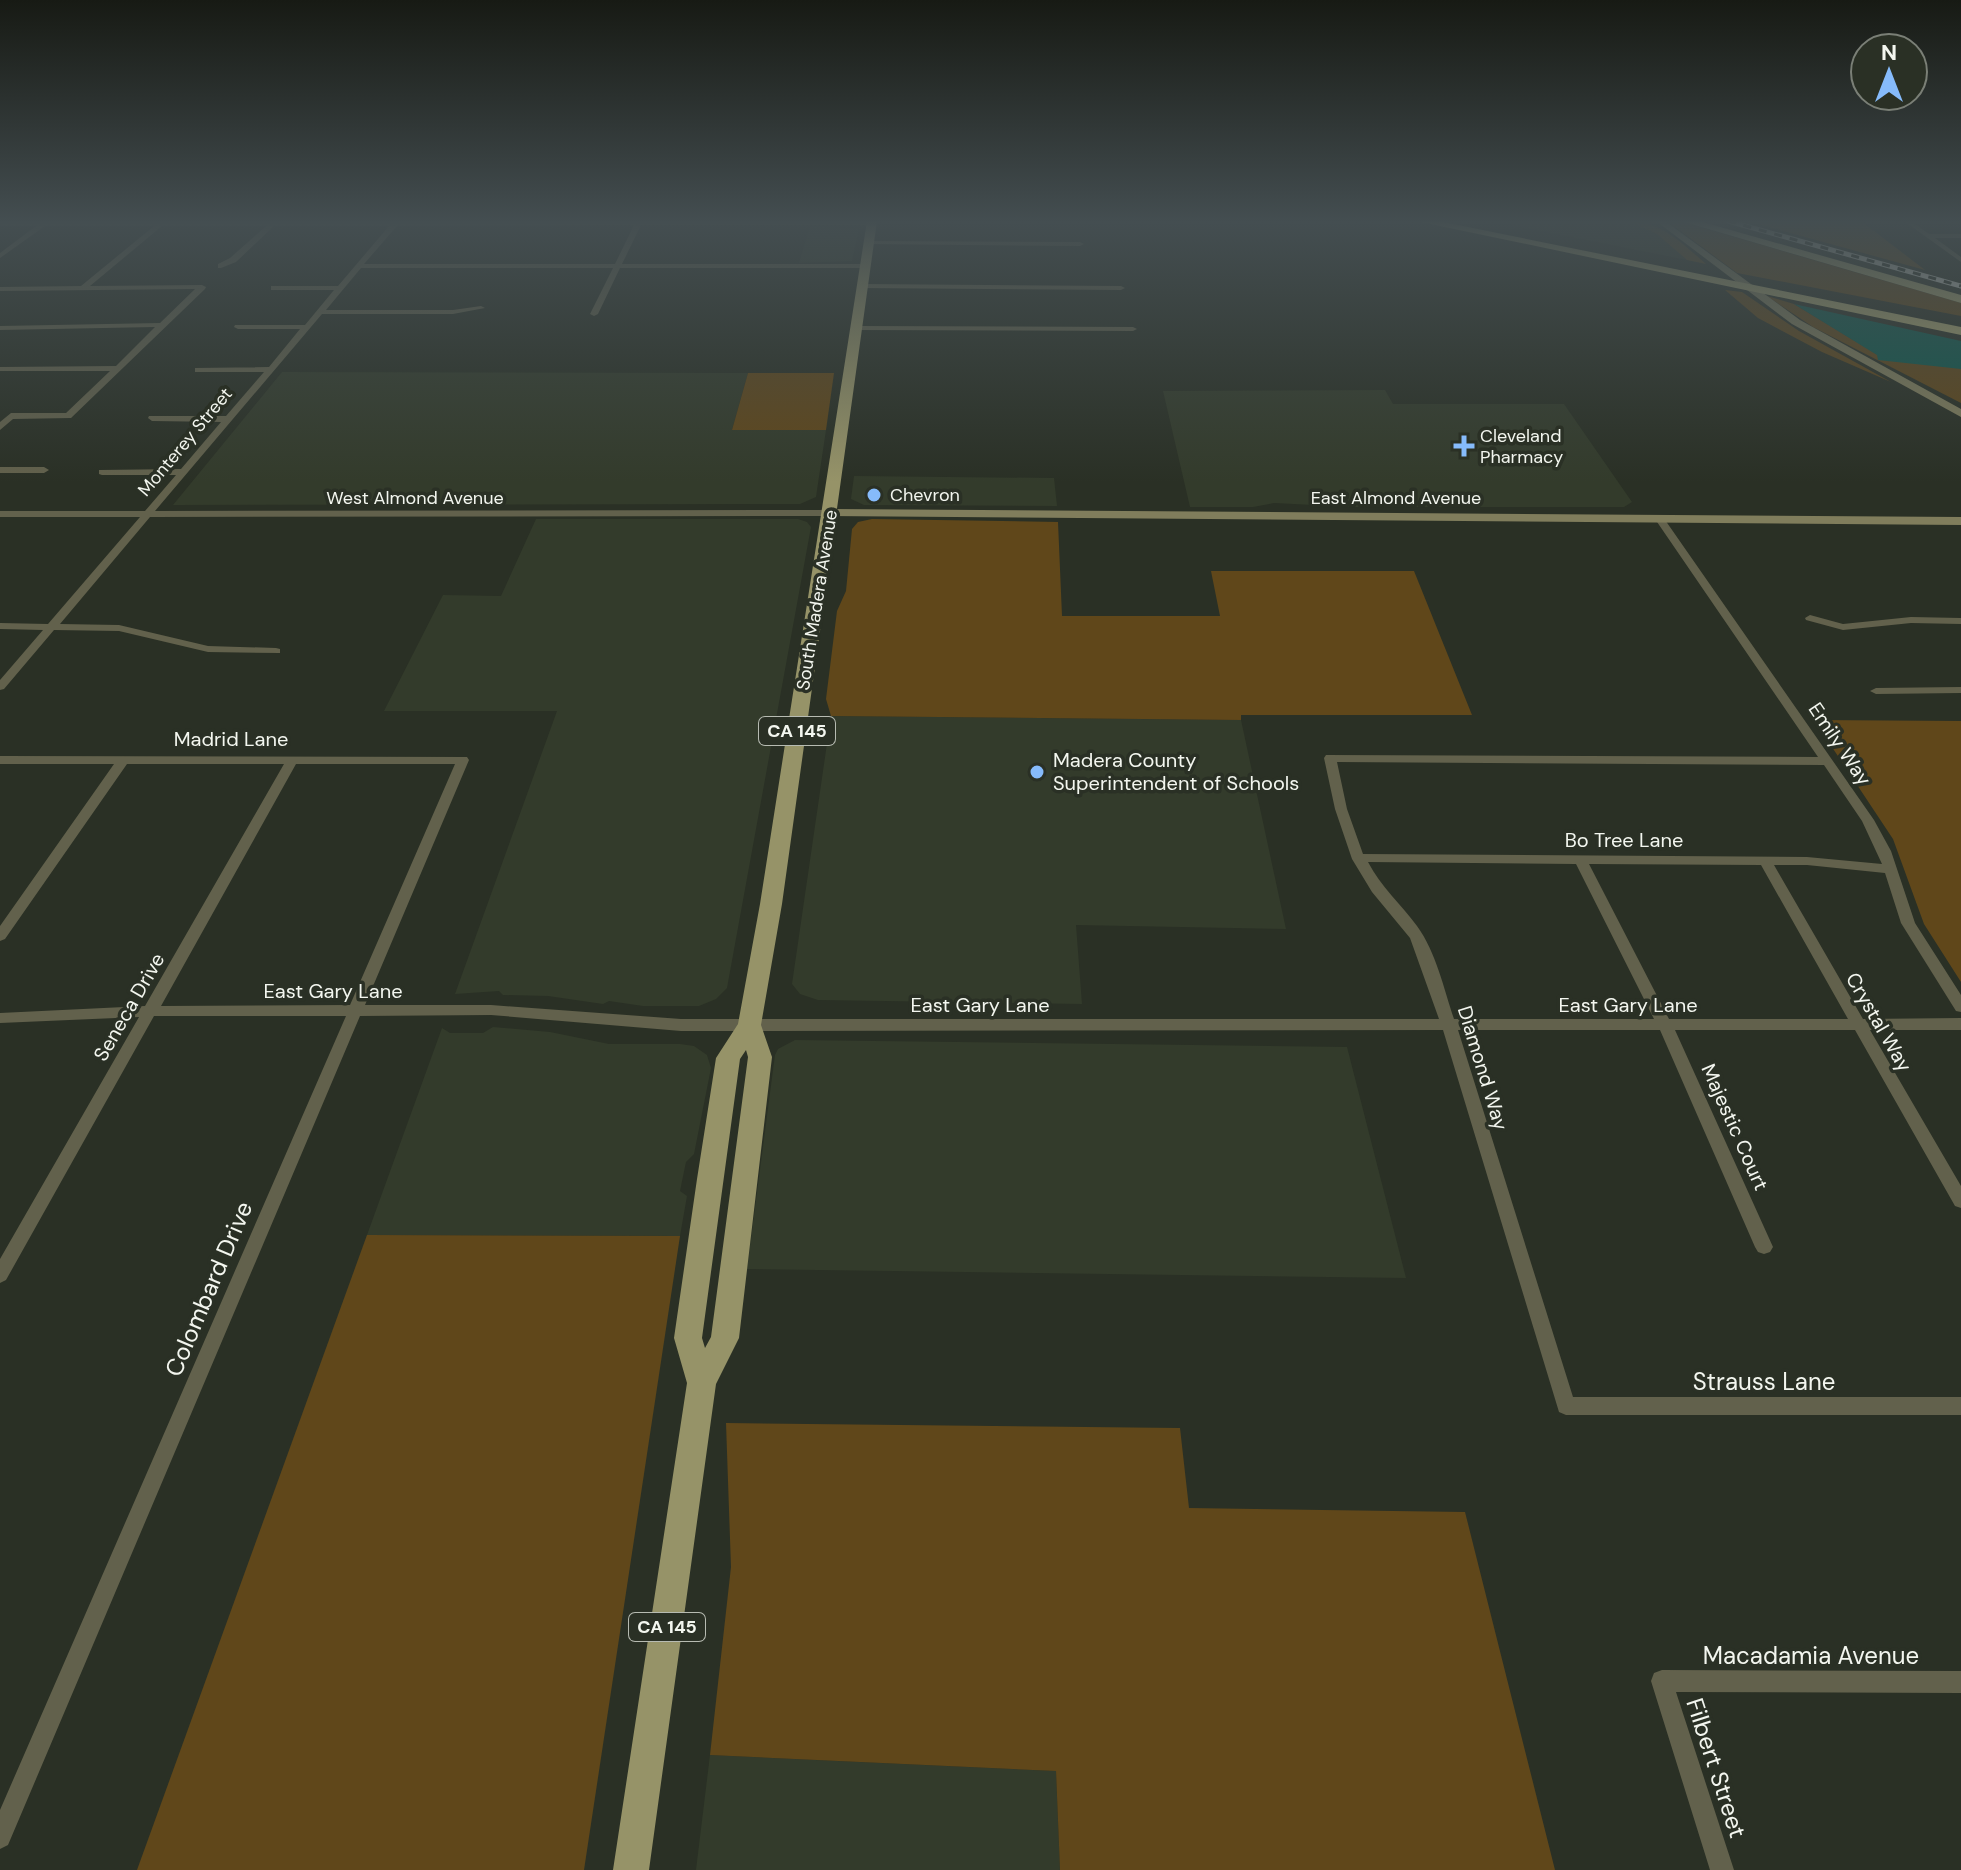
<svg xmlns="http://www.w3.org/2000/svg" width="1961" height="1870" font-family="'DM Sans',sans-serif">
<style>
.built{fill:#333b2b}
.green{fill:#60471a}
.water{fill:#0e594d}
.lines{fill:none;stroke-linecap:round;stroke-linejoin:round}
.minor{fill:#62614c;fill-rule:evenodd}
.secondary{fill:#807d5c;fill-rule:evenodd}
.primary{fill:#969368;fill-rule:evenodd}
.motorway{fill:#aba772;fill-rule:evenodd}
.rail-casing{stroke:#cbcec6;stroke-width:5}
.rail{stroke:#2a3025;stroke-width:3;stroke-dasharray:8;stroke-linecap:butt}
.poi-dot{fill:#86bbfb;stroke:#2a3025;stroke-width:3}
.labels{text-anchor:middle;stroke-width:7;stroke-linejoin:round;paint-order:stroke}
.far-poi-label{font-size:18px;fill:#f3f6ef;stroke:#2a3025;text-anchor:start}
.far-street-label{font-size:18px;fill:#f3f6ef;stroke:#2a3025}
.shield{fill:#2a3025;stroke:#b7bbb2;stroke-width:2}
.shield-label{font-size:18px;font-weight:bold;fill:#f3f6ef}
.street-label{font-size:20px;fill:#f3f6ef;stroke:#2a3025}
.poi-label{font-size:20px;fill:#f3f6ef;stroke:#2a3025;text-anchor:start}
.near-street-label{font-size:24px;fill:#f3f6ef;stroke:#2a3025}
</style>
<rect width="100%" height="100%" fill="#2a3025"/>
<g class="built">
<polygon points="1492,221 1630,221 1659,235 1687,260"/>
<polygon points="810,226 859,229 852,261 799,263"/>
<polygon points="282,372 748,373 732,430 826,430 816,497 800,504 173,505"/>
<polygon points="1385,390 1393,404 1564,404 1632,502 1624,507 1353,507 1274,503 1253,507 1190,507 1163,391"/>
<polygon points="854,476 1054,478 1057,506 864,505 851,499"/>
<polygon points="536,519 798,519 807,522 811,527 727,988 716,999 699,1006 643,1006 609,1001 603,1004 548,996 503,995 499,991 455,994 557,711 384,711 443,595 501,596"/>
<polygon points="831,716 1241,720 1286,929 1076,925 1082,1004 818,1000 800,994 792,984"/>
<polygon points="493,1027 550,1032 609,1044 680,1044 694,1046 707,1055 711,1068 694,1154 686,1162 680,1191 687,1196 680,1236 367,1235 442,1028 450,1033 483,1033"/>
<polygon points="795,1040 1347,1047 1406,1278 747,1269 775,1055 778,1049"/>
<polygon points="710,1755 1056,1771 1060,1870 696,1870"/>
</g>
<g class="green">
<path d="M1629,221C1661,221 1683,244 1706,264L1687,260L1657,234Z"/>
<polygon points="1667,221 1679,221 1961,303 1961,316 1737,273"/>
<polygon points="1747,221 1861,221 1925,270"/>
<polygon points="1725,290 1742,292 1799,331 1891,382 1822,352 1758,318"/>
<polygon points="1767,296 1794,304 1878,355 1961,368 1961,403 1813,327"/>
<polygon points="748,373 834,373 826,430 732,430"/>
<polygon points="872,519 1058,522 1062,616 1220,616 1211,571 1414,571 1472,715 1241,715 1241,720 831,716 826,699 837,611 846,591 852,529 858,522"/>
<polygon points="1814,720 1961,721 1961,982 1924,924 1893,839"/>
<polygon points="367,1235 680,1236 584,1870 137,1870"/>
<polygon points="726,1423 1180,1428 1189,1508 1465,1512 1555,1870 1060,1870 1056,1771 710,1755 731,1567"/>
</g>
<polygon class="water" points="1794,304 1961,341 1961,369 1878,360 1877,355"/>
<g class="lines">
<g class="minor">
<path d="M45,221L873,222L871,225H641L622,264H865L869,266L865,268H620L598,314L594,316L590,314L613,268H361L326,310H453L481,306L485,308L453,314H322L155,511L831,510L836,513L831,516L150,517L60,624L119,625L208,646L276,648L280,649V653L208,652L119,631L54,630L4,689L0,690V680L43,630L0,629V623L48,624L140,517H0V511H145L176,475H102L99,474V470L181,469L221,422L152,421L148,418L149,416H226L264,372H195V368L269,367L300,329H238L234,327L235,325H305L334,290H271V286H338L389,226H274L236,262L221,268H218V264L230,258L266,226H162L90,286L202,285L206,287L205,289L71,418L13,419L0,430V422L11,413H66L110,371H0V367L116,366L155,327L0,330V326L160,323L195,289L0,291V287L81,286L154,226H45L0,258V253L36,226H0V222ZM634,225L615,264H364L397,226Z"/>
<polygon points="1904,221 1911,221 1929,234 1961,234 1961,238 1935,238 1961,257 1961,262"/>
<polygon points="869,241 1080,242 1084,244 1080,246 867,244"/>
<polygon points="862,284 1121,286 1125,288 1121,290 859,288 858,286"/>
<polygon points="856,326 1133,327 1137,329 1133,331 853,330 853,326"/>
<polygon points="0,467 44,467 49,470 44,473 0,473"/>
<path d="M1657,517H1663L1874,820L1891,851L1915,923L1961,995V1012L1956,1011L1901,923L1885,873L1807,865H1774L1863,1019L1961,1018V1030H1870L1961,1186V1208L1955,1206L1855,1030H1675L1773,1247L1770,1252L1764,1254L1758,1252L1755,1247L1660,1030H1458L1573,1397H1961V1415H1566L1559,1412L1443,1030L681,1031L491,1015L360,1016L8,1845L0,1849V1810L346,1016H154L6,1280L0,1283V1259L139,1017L0,1023V1013L145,1006L284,764H127L5,939L0,941V926L114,764H0V756L467,757L469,760L365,1005H491L681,1019H1439L1410,938L1372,892L1352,859L1335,809L1324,758L1326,755L1818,757L1655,519ZM1337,762L1824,765L1862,821L1882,864L1807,857L1363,854L1347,809ZM296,764H455L350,1005L161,1006ZM1368,862L1576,864L1654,1019H1454C1444,989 1436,952 1417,926C1401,904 1381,887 1368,862ZM1589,864L1761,865L1848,1019H1669Z"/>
<polygon points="1810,615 1843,624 1911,617 1961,618 1961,624 1911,623 1843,630 1806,620 1805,618"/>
<polygon points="1961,687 1961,693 1876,694 1870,691 1876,688"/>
<polygon points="1662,1670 1961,1671 1961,1693 1676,1692 1734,1870 1710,1870 1651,1681 1654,1673"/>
</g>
<g class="secondary">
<polygon points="1656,221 1665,221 1800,320 1961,409 1961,417 1792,324"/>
<polygon points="831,509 1961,517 1961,525 827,516 827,510"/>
</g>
<path class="primary" d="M867,221H877L782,904L761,1025L772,1057L739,1338L716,1384L649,1870H613L687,1383L674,1338L697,1179L716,1058L738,1024L760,904ZM746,1050L748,1057L711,1337L705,1348L702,1338L740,1059Z"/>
<g class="motorway">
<polygon points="1416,221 1438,221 1961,327 1961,335"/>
<polygon points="1681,221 1699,221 1961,295 1961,303"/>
</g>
<g class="rail-casing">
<polyline id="rail" points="1728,221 1961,286"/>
</g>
<use href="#rail" class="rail"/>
</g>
<linearGradient id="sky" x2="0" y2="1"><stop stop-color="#171a14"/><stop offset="0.46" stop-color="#444e51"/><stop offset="1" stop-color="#444e51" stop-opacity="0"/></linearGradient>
<rect width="1961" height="482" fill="url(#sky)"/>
<g class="poi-dot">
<path d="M1460 434h8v8h8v8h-8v8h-8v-8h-8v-8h8z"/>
<circle cx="874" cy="495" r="8"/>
<circle cx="1037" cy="772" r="8"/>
</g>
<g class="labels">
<g class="far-poi-label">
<text x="1480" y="442">Cleveland<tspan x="1480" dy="21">Pharmacy</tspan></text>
<text x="890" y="501">Chevron</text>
</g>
<g class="far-street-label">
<text transform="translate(185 442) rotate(-50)" y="6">Monterey Street</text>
<text x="415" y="504">West Almond Avenue</text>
<text x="1396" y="504">East Almond Avenue</text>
<text transform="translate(817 600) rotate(-81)" y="6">South Madera Avenue</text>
</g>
<g class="shield">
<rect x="759" y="717" width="76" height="28" rx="6"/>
<rect x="629" y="1613" width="76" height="28" rx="6"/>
</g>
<g class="shield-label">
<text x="797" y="737">CA 145</text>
<text x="667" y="1633">CA 145</text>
</g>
<g class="street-label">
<text x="231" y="746">Madrid Lane</text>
<text transform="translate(1840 744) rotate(56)" y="7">Emily Way</text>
<text x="1624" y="847">Bo Tree Lane</text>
<text x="333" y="998">East Gary Lane</text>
<text x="980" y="1012">East Gary Lane</text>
<text x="1628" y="1012">East Gary Lane</text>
<text transform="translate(129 1007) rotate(-60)" y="7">Seneca Drive</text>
<text transform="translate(1879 1022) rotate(60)" y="7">Crystal Way</text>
<text transform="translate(1483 1068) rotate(73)" y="7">Diamond Way</text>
<text transform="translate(1735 1127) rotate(66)" y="7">Majestic Court</text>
</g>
<g class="poi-label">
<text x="1053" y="767">Madera County<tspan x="1053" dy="23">Superintendent of Schools</tspan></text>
</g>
<g class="near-street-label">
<text transform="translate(209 1289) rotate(-67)" y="8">Colombard Drive</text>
<text x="1764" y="1390">Strauss Lane</text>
<text x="1811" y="1664">Macadamia Avenue</text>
<text transform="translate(1716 1768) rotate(72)" y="8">Filbert Street</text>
</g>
</g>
<g transform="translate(1889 72)"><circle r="38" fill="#2a3025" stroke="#7a7f76" stroke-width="2"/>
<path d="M0-6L14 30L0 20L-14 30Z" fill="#86bbfb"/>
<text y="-12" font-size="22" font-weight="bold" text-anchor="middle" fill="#f3f6ef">N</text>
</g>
</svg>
